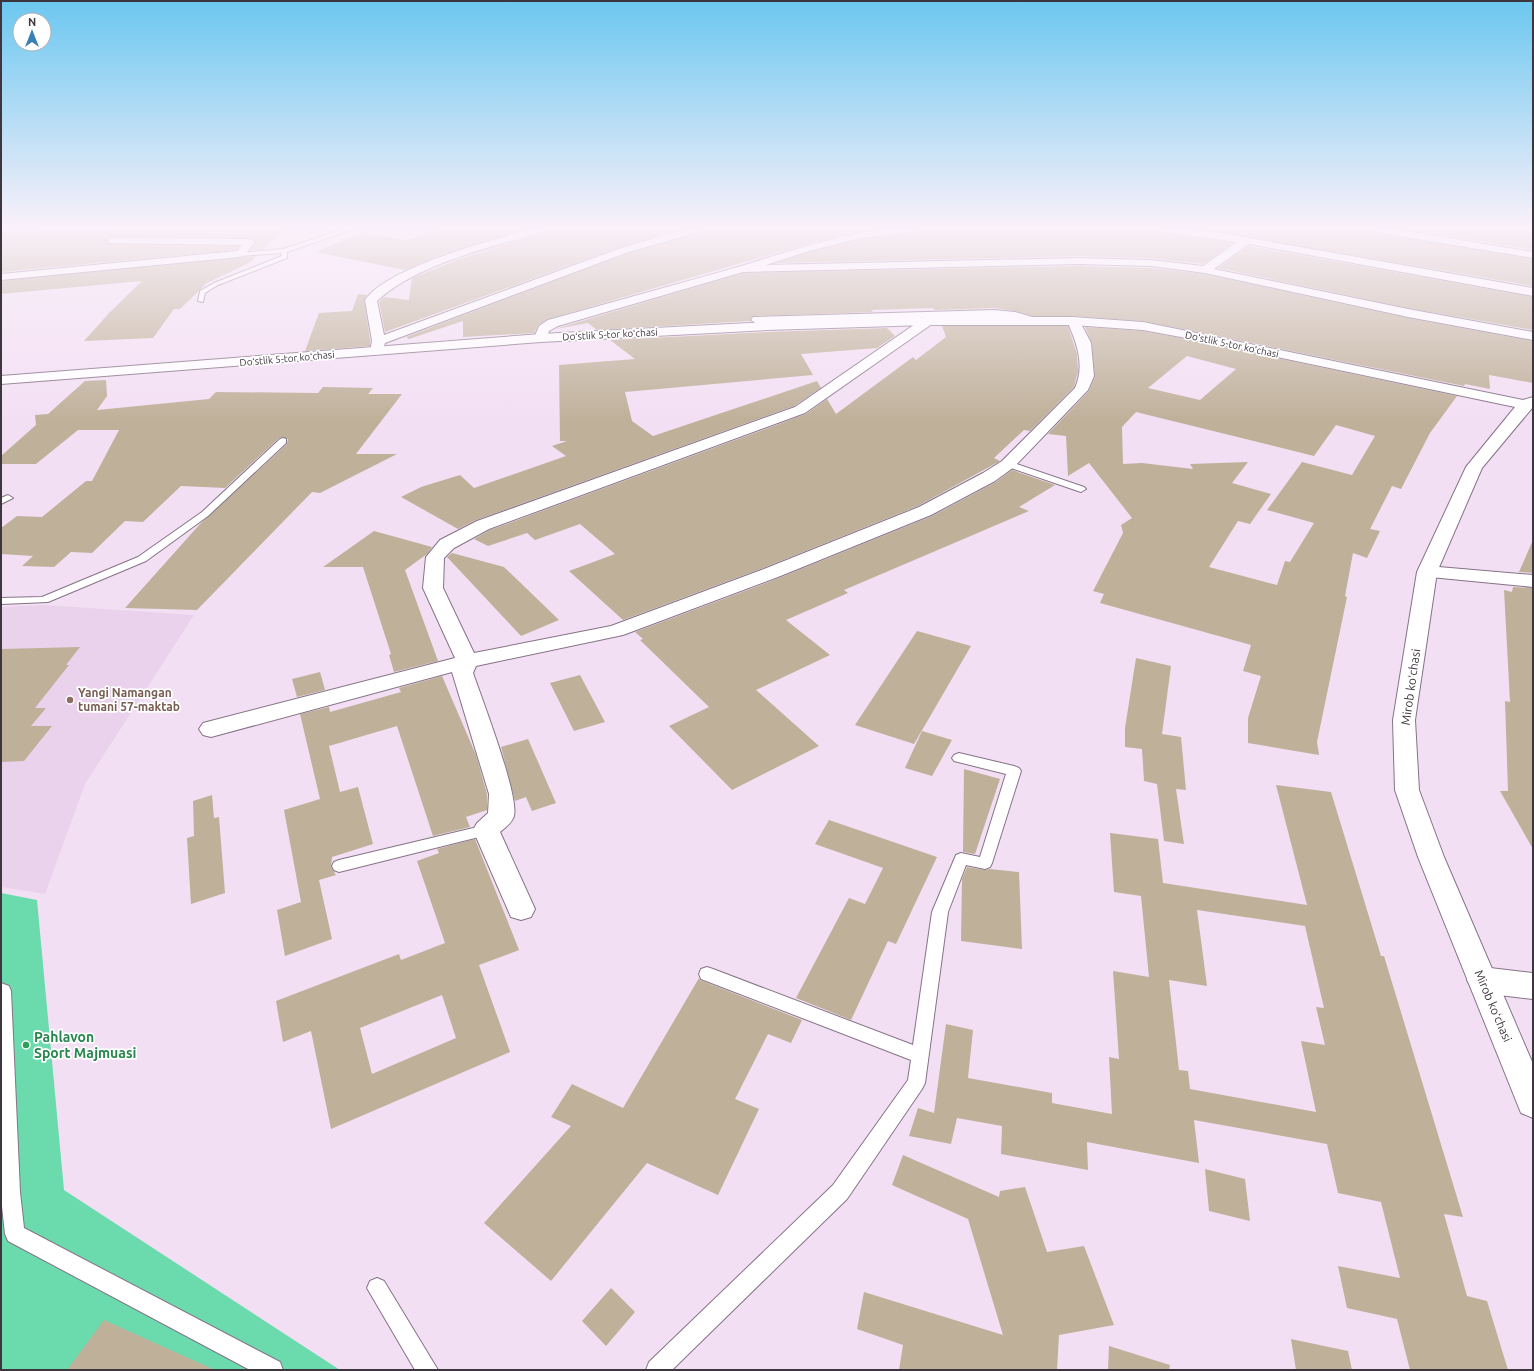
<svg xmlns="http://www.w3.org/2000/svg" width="1534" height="1371" font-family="Ubuntu,sans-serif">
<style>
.built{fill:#ebd2ec}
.green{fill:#6bdbae}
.building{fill:#bfb099;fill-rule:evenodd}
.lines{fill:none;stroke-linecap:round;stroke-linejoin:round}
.lane-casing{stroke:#857386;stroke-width:2}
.street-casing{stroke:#857386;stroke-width:2}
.secondary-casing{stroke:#857386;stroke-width:2}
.lane{fill:#fff;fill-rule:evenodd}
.street{fill:#fff;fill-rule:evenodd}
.secondary{fill:#fff;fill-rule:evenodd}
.education-dot{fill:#8d6e63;stroke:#fff;stroke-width:1.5}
.leisure-dot{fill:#2e9e5b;stroke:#fff;stroke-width:1.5}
.labels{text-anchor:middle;stroke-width:3.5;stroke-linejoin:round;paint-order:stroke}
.far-street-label{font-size:10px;fill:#3e363e;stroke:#fff}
.street-label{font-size:12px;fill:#3e363e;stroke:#fff}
.education-label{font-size:12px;font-weight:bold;fill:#785e54;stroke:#fff;text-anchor:start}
.near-leisure-label{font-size:14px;font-weight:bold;fill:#27864d;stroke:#fff;text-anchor:start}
</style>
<rect width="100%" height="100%" fill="#f3dff4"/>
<polygon class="built" points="45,605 194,615 85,784 45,894 1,887 1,607"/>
<polygon class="green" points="1,893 37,900 64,1190 340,1370 1,1370"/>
<g class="building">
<polygon points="170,229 247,229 245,231 282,231 263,249 250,250 256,242 250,238 113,237 107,240 109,244 239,246 236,250 1,272 1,232 167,231"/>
<polygon points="445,229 524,229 440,255 405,270 316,252 360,233 407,240"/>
<polygon points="546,229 681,229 617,248 385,332 379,302 384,297 409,300 412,278 457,260 544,232"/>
<polygon points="703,229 877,229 811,243 548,319 538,325 534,333 463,337 463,321 409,339 406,337 626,254 701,232"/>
<polygon points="921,229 1155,229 1161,233 1233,243 1203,264 1151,258 1079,256 776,263 809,252 861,239 915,233"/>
<polygon points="1200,229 1369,229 1375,233 1533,259 1533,286"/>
<polygon points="1403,229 1473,229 1490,231 1490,229 1533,229 1533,250"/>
<polygon points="1249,246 1533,297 1533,330 1408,308 1218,268"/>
<polygon points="256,256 251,262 207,283 180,309 174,309 153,338 84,341 111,311 142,281 1,294 1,281"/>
<polygon points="1079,266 1151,268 1205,274 1408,318 1533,341 1533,383 1489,375 1490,389 1465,384 1464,386 1143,321 1073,316 1033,316 1015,311 994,308 935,310 933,308 871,310 873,312 753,316 750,319 750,321 597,330 588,323 555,329 743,273"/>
<polygon points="358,294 367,295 364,300 370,340 370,346 305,351 319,313 352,311"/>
<polygon points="942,326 1068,326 1077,354 1078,371 1074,387 1030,431 1024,430 994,458 1000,461 918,506 763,568 623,620 569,571 615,554 580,524 535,540 527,533 488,546 474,539 490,530 806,414 827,399 836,414 913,357 916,360 946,337"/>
<path d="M1085,327L1143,331L1197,341L1457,396L1430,433L1401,489L1392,486L1370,529L1380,531L1367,558L1353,553L1345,596L1347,597L1317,742L1319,755L1248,743V718L1261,676L1243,671L1251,645L1100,603L1104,594L1093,591L1123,533L1121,525L1132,518L1089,463L1068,476L1066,436L1048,434L1089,391L1095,377L1092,343ZM1187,356L1236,369L1200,400L1148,388ZM1136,412L1314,456L1336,425L1375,436L1352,475L1302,462L1267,510L1314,523L1290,562L1285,561L1277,585L1209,567L1238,521L1250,524L1271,494L1232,483L1248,462L1190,464L1193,469L1142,463L1123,464L1122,427Z"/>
<polygon points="887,328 895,336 877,348 801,354 813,375 625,392 632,421 653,436 817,381 821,388 794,406 476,520 458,529 401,497 421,487 460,475 474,488 566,456 552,446 567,441 560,441 559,365 635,359 610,340 767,332"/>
<polygon points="106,380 107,396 97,410 209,399 216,392 318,393 323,387 373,388 368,394 402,394 356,454 397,454 320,493 312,492 197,610 125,608 200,524 287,444 288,439 283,437 279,438 225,488 181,486 143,522 125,521 92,553 71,552 54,567 22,566 33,556 1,554 1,528 17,516 42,517 86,481 92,481 119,430 78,430 36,464 1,464 1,456 36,425 35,415 48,414 85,381"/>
<polygon points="1012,470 1055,485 1019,507 1029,511 844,590 848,593 786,620 830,655 756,690 819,746 732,790 669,726 709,707 640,640 643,639 635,632 779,578 932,516 996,482"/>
<polygon points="374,531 432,547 427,554 405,570 438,661 394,672 389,655 391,654 363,567 323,567"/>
<polygon points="1533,540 1533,573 1519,572"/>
<polygon points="452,553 504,567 559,620 521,636 447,557"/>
<polygon points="1513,587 1533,588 1533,849 1500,791 1508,791 1505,701 1510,702 1504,590 1512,592"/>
<polygon points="917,631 971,646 914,744 855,725"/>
<polygon points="80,647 66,665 69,665 35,708 46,708 31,726 52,726 24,761 1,762 1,649"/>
<polygon points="1136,658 1171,666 1162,734 1181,737 1186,790 1176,789 1184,844 1164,841 1157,784 1144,781 1142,749 1125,747 1125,728"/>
<polygon points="320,672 325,690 297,697 292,679"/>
<polygon points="580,675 605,722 574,731 550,683"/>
<polygon points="442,676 476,755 487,794 487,810 466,817 470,827 433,836 397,726 329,746 340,792 358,787 373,844 332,857 331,867 336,875 319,880 332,939 285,956 277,910 301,902 284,810 320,799 300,714 329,707 330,712 401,692 399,688"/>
<polygon points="922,731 952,740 932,776 905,768"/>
<polygon points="528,739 556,803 532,811 526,797 515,801 501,747"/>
<polygon points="964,769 1000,779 975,854 963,852"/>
<path d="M1276,785L1331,792L1381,956H1384L1463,1217L1444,1214L1467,1296L1487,1301L1508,1370H1410L1397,1319L1347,1308L1338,1266L1400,1278L1381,1202L1338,1193L1327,1144L1194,1120L1199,1163L1087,1142L1088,1170L1001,1154L1002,1126L957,1118L951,1144L909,1136L918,1108L934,1113L946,1024L973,1030L968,1078L1052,1093V1103L1112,1114L1109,1057L1119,1059L1113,971L1149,977L1141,896L1114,892L1110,833L1158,839L1163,883L1307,905ZM1197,910L1305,926L1324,1008L1316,1007L1325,1045L1301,1041L1316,1112L1190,1089L1188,1071L1179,1070L1169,980L1207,986Z"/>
<polygon points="212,795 214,818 219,817 225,893 191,904 187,838 194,836 193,801"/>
<polygon points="829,820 937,857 896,944 888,941 851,1020 796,998 849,898 865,904 883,868 815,844"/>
<path d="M475,839L519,950L479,965L510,1052L331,1129L311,1031L283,1042L276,1001L399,954L401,960L445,943L417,861L439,853L437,849ZM442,995L456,1038L372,1074L360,1028Z"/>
<polygon points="967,867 985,870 990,869 1019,872 1022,949 961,941 962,879"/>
<polygon points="699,978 700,980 802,1020 791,1043 768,1034 735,1099 759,1109 718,1195 647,1163 551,1281 484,1223 571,1126 551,1117 572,1084 623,1108"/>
<polygon points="903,1155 999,1197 1000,1191 1025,1187 1047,1252 1084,1246 1114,1325 1059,1335 1057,1370 899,1370 903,1345 857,1329 864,1292 1003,1335 968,1219 892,1185"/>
<polygon points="1205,1169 1245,1179 1250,1221 1209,1211"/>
<polygon points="611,1288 635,1312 606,1346 582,1321"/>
<polygon points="104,1320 215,1370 67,1370"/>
<polygon points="1291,1339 1348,1351 1352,1370 1296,1370"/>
<polygon points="1109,1346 1170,1365 1169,1370 1108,1370"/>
</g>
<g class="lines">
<g class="lane-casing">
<g id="lane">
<polygon points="345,229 353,229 287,252 287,258 218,285 205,293 203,302 198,301 200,291 214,283 282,256 281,253 240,256 237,254 238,253 283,249"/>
<polygon points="283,438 286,439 286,443 208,516 146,561 48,602 1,604 1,598 42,597 138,557 202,512 280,439"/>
<polygon points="1008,461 1084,487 1086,489 1081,492 1078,491 1005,466 1004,464"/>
<polygon points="8,495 13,498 1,504 1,498"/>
<polygon points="959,753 1014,766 1019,768 1021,771 992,863 990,867 985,869 966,865 948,912 925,1083 922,1089 847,1199 672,1370 646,1370 649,1362 833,1185 908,1080 911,1060 701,979 699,974 701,969 707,967 713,969 913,1045 932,912 956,855 961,853 980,857 1006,774 954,761 952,758 954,755"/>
<polygon points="486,825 491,826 493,830 491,834 339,872 334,870 332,866 334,862 339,860"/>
<polygon points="1,983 9,986 11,991 20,1192 24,1228 280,1362 283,1370 250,1370 8,1241 5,1234 1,1197"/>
<polygon points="377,1278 384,1281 438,1370 415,1370 367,1288 370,1281"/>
</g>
</g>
<g class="street-casing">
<g id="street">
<path d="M529,229H545L544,231C493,247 416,264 377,301L384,335L618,249L686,229H702L701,231L626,253L385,343L382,354H372L370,351L372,341L365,300C388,267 490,241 529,229Z"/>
<path d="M887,229H920L915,232L861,238L809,251L766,265L1079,258L1151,260L1203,266L1237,242L1161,232L1156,229H1188L1221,233L1533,288V296L1249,244L1214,269L1408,309L1533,332V340L1408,317L1205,273L1151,266L1079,264L743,272L558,326L549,331L546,341H536L534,338L539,326L548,320C612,302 675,285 738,267C787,252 836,235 887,229Z"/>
<polygon points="1370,229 1394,229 1533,252 1533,258 1375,232"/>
<polygon points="113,238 250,239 255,242 244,256 240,257 1,280 1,274 237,251 242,245 109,243 108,241 109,239"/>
<path d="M994,310L1015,312L1036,318L1037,321L1031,325L1014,320L994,318L932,319V324L805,413L489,529L454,548L444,558L443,588L474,653L611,626L764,569L919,507L983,473L1002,461L1075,388C1085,365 1077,343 1067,321L1068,318H1078L1091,343L1094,376L1088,390L1014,467L995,481L931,515L778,577L623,635L476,666L473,673C482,699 519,795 514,816C512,823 505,828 500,832L535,909L531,917L521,920L511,917L473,830L477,823L488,813L489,794L452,672L211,737L203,735L199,729L203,723L455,658L423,588L426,557L440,540L477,521L795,407L921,320L757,324L751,320L753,317Z"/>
<polygon points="1427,566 1533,575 1533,587 1420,576 1417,572 1420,568"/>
<polygon points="1482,967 1533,973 1533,999 1482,993 1472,989 1467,980 1472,971"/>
</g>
</g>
<g class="secondary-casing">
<polygon id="secondary" points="927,317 1073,317 1143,322 1523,400 1533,397 1533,407 1482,468 1437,572 1415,720 1419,790 1444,857 1533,1064 1533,1118 1521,1113 1418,857 1395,790 1393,720 1417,572 1466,467 1515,407 1197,340 1143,330 1073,325 927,325 767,330 541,342 1,384 1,376 541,334 767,322"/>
</g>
<use href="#lane" class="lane"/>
<use href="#street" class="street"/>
<use href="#secondary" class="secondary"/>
</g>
<linearGradient id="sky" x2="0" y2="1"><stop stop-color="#6bc7f0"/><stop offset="0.54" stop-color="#faf1fa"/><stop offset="1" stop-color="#faf1fa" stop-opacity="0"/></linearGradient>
<rect width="1534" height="421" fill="url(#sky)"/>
<circle class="education-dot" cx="70" cy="700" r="4"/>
<circle class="leisure-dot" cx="26" cy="1045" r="4"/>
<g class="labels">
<g class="far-street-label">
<text transform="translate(610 334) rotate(-3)" y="4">Doʻstlik 5-tor koʻchasi</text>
<text transform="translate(1232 344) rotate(12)" y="4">Doʻstlik 5-tor koʻchasi</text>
<text transform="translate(287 358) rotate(-5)" y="4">Doʻstlik 5-tor koʻchasi</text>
</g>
<g class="street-label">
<text transform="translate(1411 687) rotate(-82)" y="4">Mirob koʻchasi</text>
<text transform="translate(1493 1006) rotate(67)" y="4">Mirob koʻchasi</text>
</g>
<g class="education-label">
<text x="78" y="697">Yangi Namangan<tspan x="78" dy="14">tumani 57-maktab</tspan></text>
</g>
<g class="near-leisure-label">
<text x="34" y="1042">Pahlavon<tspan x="34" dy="16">Sport Majmuasi</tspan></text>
</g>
</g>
<rect width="1534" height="1371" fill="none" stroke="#3e363e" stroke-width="4"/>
<g transform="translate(32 32)"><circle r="19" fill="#ffffff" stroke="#b2afb2"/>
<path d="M0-3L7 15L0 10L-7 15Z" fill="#3980b5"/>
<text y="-6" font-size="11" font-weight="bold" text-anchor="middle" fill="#3e363e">N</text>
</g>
</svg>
